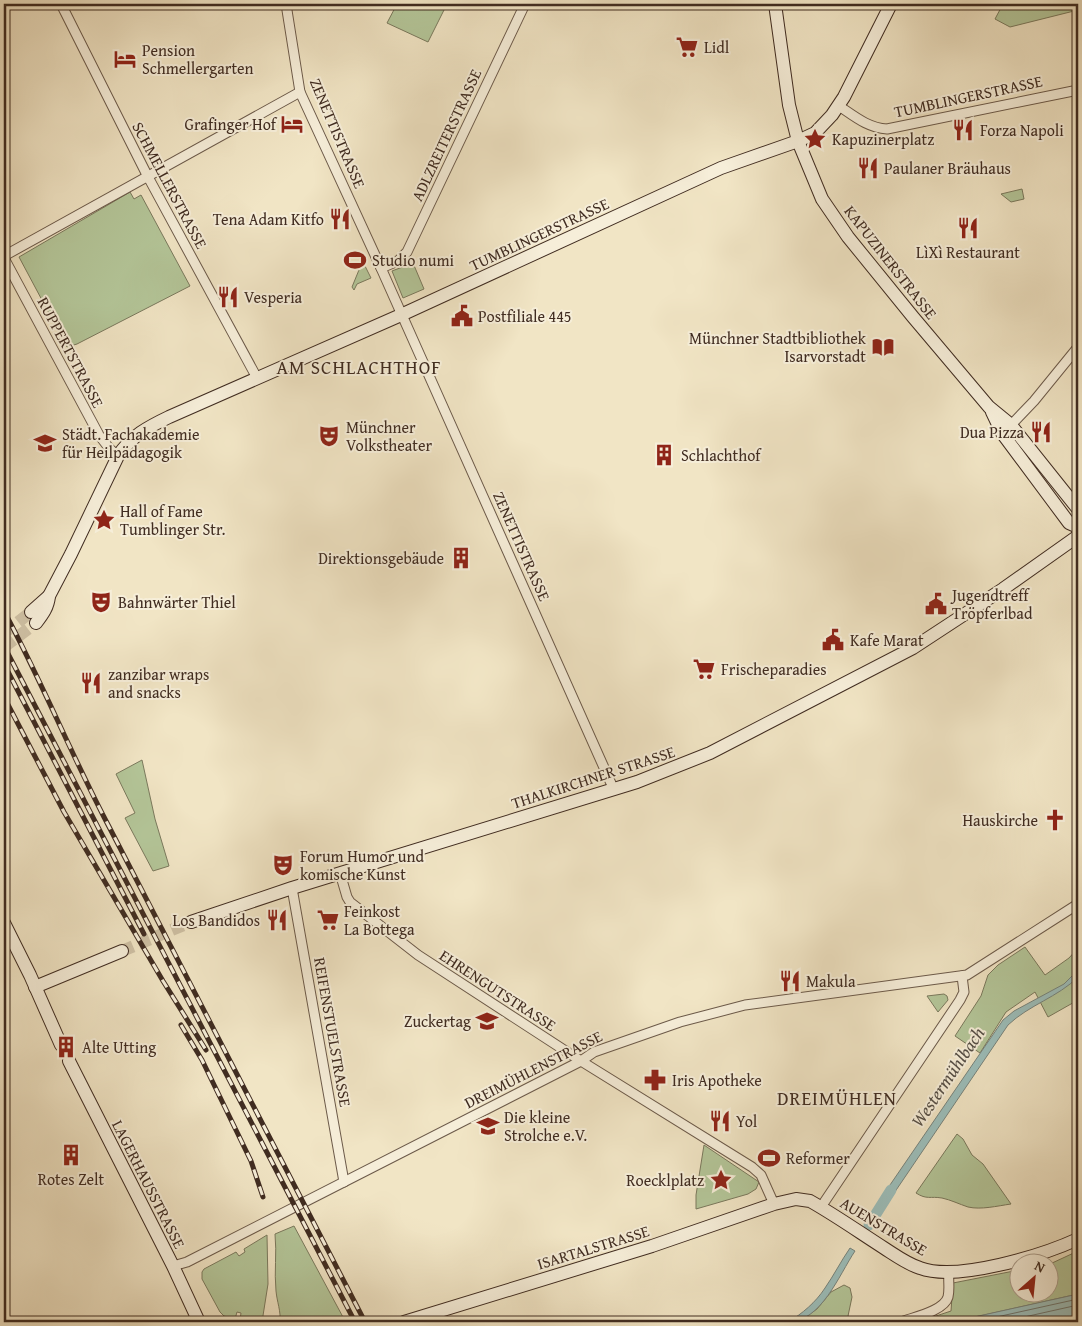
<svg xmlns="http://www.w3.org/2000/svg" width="1082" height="1326" font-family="'Gentium Book Plus',serif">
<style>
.green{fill:#b4c699;stroke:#7a795d}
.water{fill:#9cbeba;stroke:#77847d}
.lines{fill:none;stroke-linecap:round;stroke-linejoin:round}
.shore{stroke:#6e756e;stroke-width:1}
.canal{stroke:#9cbeba;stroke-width:11}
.secondary-tunnel{stroke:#cec0a4;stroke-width:12;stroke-dasharray:12 6;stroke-linecap:butt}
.street-casing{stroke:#6c5a4a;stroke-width:11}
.secondary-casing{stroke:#402c21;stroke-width:14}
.street{stroke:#f6eed9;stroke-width:9}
.secondary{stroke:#f6eed9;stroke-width:12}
.rail-casing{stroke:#402c21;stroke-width:5}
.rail{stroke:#f6eed9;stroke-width:3;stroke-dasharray:9;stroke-linecap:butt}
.labels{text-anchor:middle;stroke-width:4;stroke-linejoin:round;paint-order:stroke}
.poi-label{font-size:16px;fill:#402c21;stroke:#f6eed9;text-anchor:start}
.street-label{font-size:16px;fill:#402c21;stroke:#f6eed9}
.water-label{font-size:18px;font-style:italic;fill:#575047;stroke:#f6eed9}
.quarter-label{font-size:19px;letter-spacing:1px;fill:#402c21;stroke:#f6eed9}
</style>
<rect width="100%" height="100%" fill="#f1e5c5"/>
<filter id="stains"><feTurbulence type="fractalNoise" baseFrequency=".004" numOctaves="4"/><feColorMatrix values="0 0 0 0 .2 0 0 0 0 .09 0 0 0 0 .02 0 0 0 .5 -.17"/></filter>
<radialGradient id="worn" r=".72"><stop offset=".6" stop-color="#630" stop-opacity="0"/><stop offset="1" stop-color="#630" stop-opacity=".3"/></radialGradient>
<g class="green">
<polygon points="397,4 447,4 428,42 387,23"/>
<polygon points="1003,4 1078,4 1078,10 1010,27 995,19"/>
<polygon points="1022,189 1024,199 1011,202 1001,194"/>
<polygon points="130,192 134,199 141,195 190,286 77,344 67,347 19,257"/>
<polygon points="413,263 424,289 403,298 392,271"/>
<polygon points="364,264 371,278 357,284 354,290 352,287 361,265"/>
<polygon points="142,760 155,819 169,866 153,871 125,818 135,813 116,774"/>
<polygon points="1025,947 1045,975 1069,958 1078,948 1078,1000 1048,1017 1035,992 1006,1012 980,1053 955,1036 981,996 988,975 998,965"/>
<polygon points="944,994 947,996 948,1000 938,1012 927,996"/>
<path d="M957,1134L963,1139L972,1155L983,1164L1011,1204C997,1206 981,1210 968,1207C959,1204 951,1200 942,1198C930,1196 927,1200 916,1193Z"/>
<polygon points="704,1145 759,1182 756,1189 748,1194 696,1209 696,1195"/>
<path d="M294,1226L344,1319L331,1322H280C281,1311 277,1302 276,1291C274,1272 277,1253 275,1234Z"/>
<polygon points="267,1235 268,1284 262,1322 249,1322 240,1320 241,1313 237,1312 235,1319 224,1316 220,1312 202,1279 202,1272 204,1269 236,1252 239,1256 245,1252 244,1249"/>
<polygon points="1078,1251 1078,1294 953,1322 918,1322 951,1311 953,1283 1019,1270 1020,1294 1050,1294 1050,1264"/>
<polygon points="844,1285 850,1288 852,1297 848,1316 859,1322 798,1322 817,1309 831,1292"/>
</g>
<g class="water">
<path d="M1078,970V977C1058,997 1029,1005 1008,1025L886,1205L879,1201L1003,1020L1014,1011L1064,984Z"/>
<path d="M850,1248L855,1251C839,1275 821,1322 788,1322C802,1314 816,1302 825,1288C834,1275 841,1261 850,1248Z"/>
<polygon points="1078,1294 1078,1322 953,1322 956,1321"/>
</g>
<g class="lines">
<g class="shore">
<polyline points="974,1322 1078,1299"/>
<polyline points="1002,1322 1078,1305"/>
</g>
<polyline class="canal" points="869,1225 891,1190"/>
<g class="secondary-tunnel">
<polyline points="4,633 31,612"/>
<polyline points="4,647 36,623"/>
<polyline points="122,951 191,922"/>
</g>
<g class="street-casing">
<g id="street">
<polyline points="61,4 147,175 257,378"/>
<polyline points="286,4 300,92 381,268 614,790"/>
<path d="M839,106C854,116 868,128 887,129L1078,90"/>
<polyline points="4,256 300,92"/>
<polyline points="4,258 99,435 109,448 118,456"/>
<polyline points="381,268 398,261 407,252 525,4"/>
<polyline points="1011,425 1034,401 1078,347"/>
<polyline points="340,873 347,897 350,902 418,955 581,1061 752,1167 761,1175 774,1204"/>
<polyline points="292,888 344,1182"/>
<polyline points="821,1207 960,1000 964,992 962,976"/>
<polyline points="173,1266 187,1262 581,1061 594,1052 680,1022 745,1005 967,975 1078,904"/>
<path d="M901,1322C914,1317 944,1311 948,1297C950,1289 948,1281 949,1273"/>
</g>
</g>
<g class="secondary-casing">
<g id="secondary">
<polyline points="775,4 789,105 798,141 822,199 848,237 913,317 989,407 1011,425 1078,509"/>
<polyline points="992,412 1002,433 1069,523 1078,527"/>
<polyline points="31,612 49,596"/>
<path d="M36,623C43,614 48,607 49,596L71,554L118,456C131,436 148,427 169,417L401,315L721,168L798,141L815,133L832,115L844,97L891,4"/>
<polyline points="191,922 292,888 637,782 710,753 913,648 1003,589 1078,536"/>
<polyline points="4,923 30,975 61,1045"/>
<polyline points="35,987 122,951"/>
<polyline points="69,1061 173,1266 199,1322"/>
<path d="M404,1322L652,1246L774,1204L796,1199L810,1201C835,1215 859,1232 884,1248C895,1255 907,1264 920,1268C957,1282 1043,1255 1078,1239"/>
</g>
</g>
<use href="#street" class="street"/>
<use href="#secondary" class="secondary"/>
<g class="rail-casing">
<g id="rail">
<path d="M4,611C40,678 69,749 104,817C191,985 278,1154 365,1322"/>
<polyline points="4,646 355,1322"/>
<polyline points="4,664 144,934"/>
<polyline points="4,697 64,812 163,981 206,1050"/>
<polyline points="181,1025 202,1060 251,1161 263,1197"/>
</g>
</g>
<use href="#rail" class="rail"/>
</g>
<defs>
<g id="supermarket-bare" transform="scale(1.725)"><path d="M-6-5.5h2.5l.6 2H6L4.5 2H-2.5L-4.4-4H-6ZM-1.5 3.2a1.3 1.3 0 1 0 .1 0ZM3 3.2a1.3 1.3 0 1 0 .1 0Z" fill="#8f2418" stroke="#f6eed9" stroke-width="2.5" paint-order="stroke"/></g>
<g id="hotel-bare" transform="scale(1.725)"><path d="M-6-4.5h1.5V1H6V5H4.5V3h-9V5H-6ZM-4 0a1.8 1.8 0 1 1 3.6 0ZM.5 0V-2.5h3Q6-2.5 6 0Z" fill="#8f2418" stroke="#f6eed9" stroke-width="2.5" paint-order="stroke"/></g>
<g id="restaurant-bare" transform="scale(1.725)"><path d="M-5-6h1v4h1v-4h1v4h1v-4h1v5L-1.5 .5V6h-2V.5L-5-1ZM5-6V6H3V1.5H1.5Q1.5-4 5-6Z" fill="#8f2418" stroke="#f6eed9" stroke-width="2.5" paint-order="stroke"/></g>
<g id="sight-bare" transform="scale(1.725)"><path d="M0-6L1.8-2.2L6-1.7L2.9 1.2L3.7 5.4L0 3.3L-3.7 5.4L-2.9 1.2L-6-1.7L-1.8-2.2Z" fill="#8f2418" stroke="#f6eed9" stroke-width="2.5" paint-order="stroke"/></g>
<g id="stadium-bare" transform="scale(1.725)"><path d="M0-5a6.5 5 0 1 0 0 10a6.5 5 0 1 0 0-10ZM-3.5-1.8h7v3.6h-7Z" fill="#8f2418" stroke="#f6eed9" stroke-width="2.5" paint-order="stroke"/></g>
<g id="civic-bare" transform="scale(1.725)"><path d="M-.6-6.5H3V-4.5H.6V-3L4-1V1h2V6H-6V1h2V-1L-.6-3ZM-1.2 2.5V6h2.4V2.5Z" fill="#8f2418" stroke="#f6eed9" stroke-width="2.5" paint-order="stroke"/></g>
<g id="library-bare" transform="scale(1.725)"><path d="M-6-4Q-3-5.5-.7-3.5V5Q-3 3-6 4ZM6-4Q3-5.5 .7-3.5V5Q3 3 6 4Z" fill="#8f2418" stroke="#f6eed9" stroke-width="2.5" paint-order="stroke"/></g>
<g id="theatre-bare" transform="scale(1.725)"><path d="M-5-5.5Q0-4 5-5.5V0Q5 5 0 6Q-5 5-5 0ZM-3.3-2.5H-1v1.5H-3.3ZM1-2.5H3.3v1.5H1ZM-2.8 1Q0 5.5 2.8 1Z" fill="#8f2418" stroke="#f6eed9" stroke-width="2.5" paint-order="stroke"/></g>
<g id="school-bare" transform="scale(1.725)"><path d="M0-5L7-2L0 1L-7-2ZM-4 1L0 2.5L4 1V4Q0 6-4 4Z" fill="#8f2418" stroke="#f6eed9" stroke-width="2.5" paint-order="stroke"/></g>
<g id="building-bare" transform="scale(1.725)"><path d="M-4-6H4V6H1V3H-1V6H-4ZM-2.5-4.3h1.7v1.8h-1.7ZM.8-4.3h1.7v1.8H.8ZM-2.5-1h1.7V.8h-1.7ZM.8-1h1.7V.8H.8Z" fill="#8f2418" stroke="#f6eed9" stroke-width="2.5" paint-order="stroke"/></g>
<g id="church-bare" transform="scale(1.725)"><path d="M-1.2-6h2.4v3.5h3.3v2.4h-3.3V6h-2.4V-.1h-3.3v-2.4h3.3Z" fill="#8f2418" stroke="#f6eed9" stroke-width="2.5" paint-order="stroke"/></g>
<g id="pharmacy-bare" transform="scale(1.725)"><path d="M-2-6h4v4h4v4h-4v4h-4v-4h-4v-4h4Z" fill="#8f2418" stroke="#f6eed9" stroke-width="2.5" paint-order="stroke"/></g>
</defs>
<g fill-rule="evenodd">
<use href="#supermarket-bare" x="687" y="47"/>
<use href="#hotel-bare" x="125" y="59"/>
<use href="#hotel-bare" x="292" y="124"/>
<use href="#restaurant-bare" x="963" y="130"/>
<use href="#sight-bare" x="815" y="139"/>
<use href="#restaurant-bare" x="868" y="168"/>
<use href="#restaurant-bare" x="340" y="219"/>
<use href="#restaurant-bare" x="968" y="228"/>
<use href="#stadium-bare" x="355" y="260"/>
<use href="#restaurant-bare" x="228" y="297"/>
<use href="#civic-bare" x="462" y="316"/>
<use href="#library-bare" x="883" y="347"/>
<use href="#restaurant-bare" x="1041" y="432"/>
<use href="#theatre-bare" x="329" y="436"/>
<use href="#school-bare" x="45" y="443"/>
<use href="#building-bare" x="664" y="455"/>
<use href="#sight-bare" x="104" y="520"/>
<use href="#building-bare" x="461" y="558"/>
<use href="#theatre-bare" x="101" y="602"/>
<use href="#civic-bare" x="936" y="604"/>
<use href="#civic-bare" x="833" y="640"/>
<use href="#supermarket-bare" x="704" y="669"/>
<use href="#restaurant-bare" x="91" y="683"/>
<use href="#church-bare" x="1055" y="820"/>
<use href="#theatre-bare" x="283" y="865"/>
<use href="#restaurant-bare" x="277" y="920"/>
<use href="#supermarket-bare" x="328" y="920"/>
<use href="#restaurant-bare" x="790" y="981"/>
<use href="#school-bare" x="487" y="1021"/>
<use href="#building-bare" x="66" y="1047"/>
<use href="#pharmacy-bare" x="655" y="1080"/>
<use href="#restaurant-bare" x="720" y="1121"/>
<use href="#school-bare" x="488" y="1126"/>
<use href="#building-bare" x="71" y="1155"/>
<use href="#stadium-bare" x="769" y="1158"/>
<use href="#sight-bare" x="721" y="1180"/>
</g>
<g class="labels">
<g class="poi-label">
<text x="704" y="53">Lidl</text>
<text x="142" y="56">Pension<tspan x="142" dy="18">Schmellergarten</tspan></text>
<text x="276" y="130" text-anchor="end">Grafinger Hof</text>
<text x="980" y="136">Forza Napoli</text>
<text x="832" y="145">Kapuzinerplatz</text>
<text x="884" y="174">Paulaner Bräuhaus</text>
<text x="324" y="225" text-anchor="end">Tena Adam Kitfo</text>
<text x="968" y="258" text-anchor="middle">LìXì Restaurant</text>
<text x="372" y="266">Studio numi</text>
<text x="244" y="303">Vesperia</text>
<text x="478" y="322">Postfiliale 445</text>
<text x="866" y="344" text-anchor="end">Münchner Stadtbibliothek<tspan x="866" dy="18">Isarvorstadt</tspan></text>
<text x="346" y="433">Münchner<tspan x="346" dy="18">Volkstheater</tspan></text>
<text x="1024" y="438" text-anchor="end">Dua Pizza</text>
<text x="62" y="440">Städt. Fachakademie<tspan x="62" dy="18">für Heilpädagogik</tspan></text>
<text x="681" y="461">Schlachthof</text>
<text x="120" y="517">Hall of Fame<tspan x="120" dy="18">Tumblinger Str.</tspan></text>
<text x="444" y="564" text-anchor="end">Direktionsgebäude</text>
<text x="952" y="601">Jugendtreff<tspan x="952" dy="18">Tröpferlbad</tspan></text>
<text x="118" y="608">Bahnwärter Thiel</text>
<text x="850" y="646">Kafe Marat</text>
<text x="721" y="675">Frischeparadies</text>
<text x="108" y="680">zanzibar wraps<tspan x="108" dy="18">and snacks</tspan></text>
<text x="1038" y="826" text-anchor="end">Hauskirche</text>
<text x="300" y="862">Forum Humor und<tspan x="300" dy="18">komische Kunst</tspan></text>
<text x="344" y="917">Feinkost<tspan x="344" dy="18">La Bottega</tspan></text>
<text x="260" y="926" text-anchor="end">Los Bandidos</text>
<text x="806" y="987">Makula</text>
<text x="471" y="1027" text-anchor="end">Zuckertag</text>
<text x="82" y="1053">Alte Utting</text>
<text x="672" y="1086">Iris Apotheke</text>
<text x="504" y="1123">Die kleine<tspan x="504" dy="18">Strolche e.V.</tspan></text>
<text x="736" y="1127">Yol</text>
<text x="786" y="1164">Reformer</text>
<text x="71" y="1185" text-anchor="middle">Rotes Zelt</text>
<text x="704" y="1186" text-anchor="end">Roecklplatz</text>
</g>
<g class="street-label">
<text transform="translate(968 96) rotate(-12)" y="6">TUMBLINGERSTRASSE</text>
<text transform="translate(338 133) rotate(67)" y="6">ZENETTISTRASSE</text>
<text transform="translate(446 135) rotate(-65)" y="6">ADLZREITERSTRASSE</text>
<text transform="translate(170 185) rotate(62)" y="6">SCHMELLERSTRASSE</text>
<text transform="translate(539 234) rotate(-25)" y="6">TUMBLINGERSTRASSE</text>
<text transform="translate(891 262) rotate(52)" y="6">KAPUZINERSTRASSE</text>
<text transform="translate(71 352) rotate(62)" y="6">RUPPERTSTRASSE</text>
<text transform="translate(522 546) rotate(66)" y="6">ZENETTISTRASSE</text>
<text transform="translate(593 777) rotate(-18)" y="6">THALKIRCHNER STRASSE</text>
<text transform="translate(498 990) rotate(33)" y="6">EHRENGUTSTRASSE</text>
<text transform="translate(333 1032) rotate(80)" y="6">REIFENSTUELSTRASSE</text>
<text transform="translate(533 1069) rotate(-27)" y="6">DREIMÜHLENSTRASSE</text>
<text transform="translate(149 1184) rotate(63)" y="6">LAGERHAUSSTRASSE</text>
<text transform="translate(884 1226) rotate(31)" y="6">AUENSTRASSE</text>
<text transform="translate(593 1247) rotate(-17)" y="6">ISARTALSTRASSE</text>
</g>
<g class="water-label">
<text transform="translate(948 1077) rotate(-56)" y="6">Westermühlbach</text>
</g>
<g class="quarter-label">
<text x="359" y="374">AM SCHLACHTHOF</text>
<text x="837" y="1105">DREIMÜHLEN</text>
</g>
</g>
<rect width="1082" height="1326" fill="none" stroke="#f1e5c5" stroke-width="20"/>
<rect x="5" y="5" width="1072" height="1316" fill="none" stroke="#402c21" stroke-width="2.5"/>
<rect x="10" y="10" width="1062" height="1306" fill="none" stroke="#402c21"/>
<g transform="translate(1034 1278) rotate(27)"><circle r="24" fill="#f6eed9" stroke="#ada08f"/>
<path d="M0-4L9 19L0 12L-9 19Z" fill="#8f2418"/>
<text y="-8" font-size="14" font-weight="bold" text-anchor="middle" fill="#402c21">N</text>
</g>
<rect width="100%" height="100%" filter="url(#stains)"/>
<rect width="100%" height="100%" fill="url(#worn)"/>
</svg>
